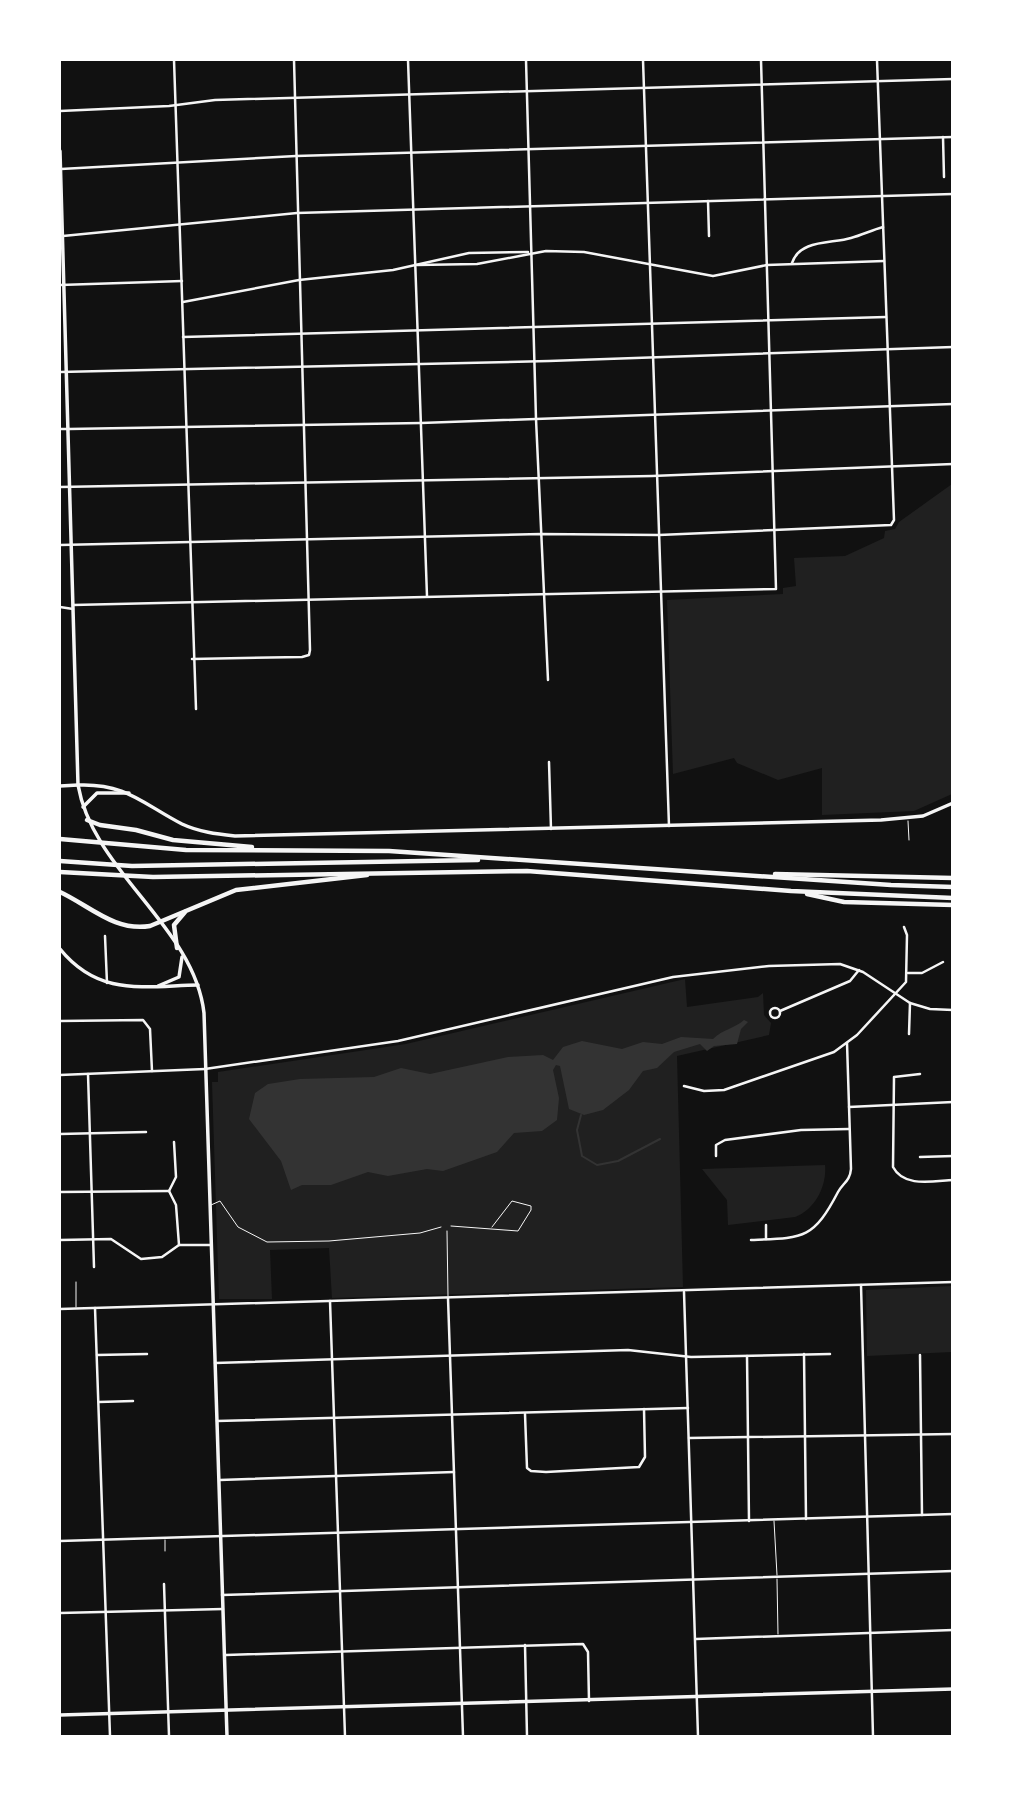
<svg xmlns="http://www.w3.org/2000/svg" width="1012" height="1796" font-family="Georgia,serif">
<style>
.green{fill:#202020}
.water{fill:#333}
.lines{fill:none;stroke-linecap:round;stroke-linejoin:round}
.stream{stroke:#333;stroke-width:2}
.service{stroke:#f5f5f5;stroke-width:1}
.minor{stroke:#f5f5f5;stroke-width:2.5}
.tertiary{stroke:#f5f5f5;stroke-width:2.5}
.secondary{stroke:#f5f5f5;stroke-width:3.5}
.primary{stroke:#f5f5f5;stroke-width:3.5}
.motorway{stroke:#f5f5f5;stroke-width:4.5}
</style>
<rect width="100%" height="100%" fill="#111"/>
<g class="green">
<polygon points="952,484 952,794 914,811 822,815 822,768 778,780 737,763 734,758 673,774 667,600 783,594 783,588 796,586 794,558 845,556 884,538 885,531 895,529 899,522"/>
<polygon points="685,979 687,1007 758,997 763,993 764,1015 771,1023 769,1035 677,1056 683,1287 332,1298 329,1248 270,1250 272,1299 219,1299 212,1082 218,1082 218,1072 406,1044"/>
<path d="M825,1165C827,1185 816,1209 795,1217L728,1225L727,1200L702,1169Z"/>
<polygon points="952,1286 952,1352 867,1356 866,1290"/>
</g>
<path class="water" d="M744,1020L748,1022L741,1029L737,1044L714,1046L707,1051L700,1044L674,1052L657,1068L643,1071L629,1090L603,1110L584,1115L569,1109L560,1066L556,1065L553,1070L559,1098L557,1120L542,1131L514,1133L497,1152L443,1171L427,1169L388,1176L368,1172L331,1185H302L291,1190L281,1161L249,1119L255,1093L268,1084L300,1079L374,1077L401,1068L430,1074L508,1057L543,1055L553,1060L563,1047L582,1041L622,1049L643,1042L662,1044L681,1037L713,1039C723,1029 734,1029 744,1020Z"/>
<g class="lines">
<polyline class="stream" points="581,1115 577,1130 582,1156 597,1165 618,1161 660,1139"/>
<g class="service">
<polyline points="908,821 909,840"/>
<polyline points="211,1205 220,1201 238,1227 267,1242 329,1241 420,1233 441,1227"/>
<polyline points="451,1226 518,1231 531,1210 531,1206 512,1201 492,1227"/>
<polyline points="447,1231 448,1296"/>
<polyline points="76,1282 76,1307"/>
<polyline points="774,1521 777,1575"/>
<polyline points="165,1540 165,1551"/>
<polyline points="777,1579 778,1634"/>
</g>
<g class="minor">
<polyline points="174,60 196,709"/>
<polyline points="408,60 427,596"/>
<polyline points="643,60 669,826"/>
<polyline points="60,111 169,106 215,100 953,79"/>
<polyline points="943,137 944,177"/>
<polyline points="61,169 296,156 953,137"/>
<polyline points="708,201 709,236"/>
<polyline points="63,236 297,213 953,194"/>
<path d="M792,263C800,239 832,244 851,238C862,235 872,230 883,227"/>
<polyline points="417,265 477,264 546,251 584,252 713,276 767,265 884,261"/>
<polyline points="60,285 182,281"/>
<polyline points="183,302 299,280 393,270 469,253 528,252"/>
<polyline points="183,337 886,317"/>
<polyline points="60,372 549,361 953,347"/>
<polyline points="536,419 548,680"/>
<polyline points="60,429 69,429"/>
<polyline points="60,487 652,476 953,464"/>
<polyline points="60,545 541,534 659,535 891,525 894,520 877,60"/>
<polyline points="73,605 776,589 761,60"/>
<polyline points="60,607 73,609"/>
<polyline points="192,659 302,657 309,655 310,650 294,60"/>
<polyline points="549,762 551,829"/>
<polyline points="105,936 107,983"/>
<polyline points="908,973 922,973 943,962"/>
<circle cx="775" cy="1013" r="5"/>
<polyline points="780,1011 850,981 859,970"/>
<polyline points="60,1021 143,1020 150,1029 152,1071"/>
<polyline points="909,1034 910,1003"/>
<polyline points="88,1074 94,1267"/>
<path d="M920,1074L894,1077L893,1167C904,1188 933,1181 953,1180"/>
<polyline points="60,1075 205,1069"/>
<polyline points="684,1086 704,1091 724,1090 834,1052 857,1035 906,982 907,935 904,927"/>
<polyline points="849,1107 953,1102"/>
<polyline points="60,1134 146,1132"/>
<polyline points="716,1156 716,1145 725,1140 801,1130 849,1129"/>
<polyline points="920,1157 953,1156"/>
<polyline points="169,1191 176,1205 179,1245"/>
<polyline points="169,1191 176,1177 174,1142"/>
<polyline points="60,1192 169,1191"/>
<polyline points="766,1225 766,1239"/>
<polyline points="60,1240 111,1239 141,1259 162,1257 179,1245 211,1245"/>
<path d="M751,1240C803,1238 813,1240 838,1192C843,1183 850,1181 851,1169L847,1043"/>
<polyline points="861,1285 873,1736"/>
<polyline points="448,1298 463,1736"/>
<polyline points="330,1301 345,1736"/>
<polyline points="95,1308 110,1736"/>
<polyline points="804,1354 806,1519"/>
<polyline points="97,1355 147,1354"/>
<polyline points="920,1355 922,1515"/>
<polyline points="747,1356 749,1521"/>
<polyline points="215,1363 628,1350 691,1357 830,1354"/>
<polyline points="99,1402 133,1401"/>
<polyline points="525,1414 527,1468 531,1471 546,1472 639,1467 645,1457 644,1409"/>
<polyline points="217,1421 688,1408"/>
<polyline points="689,1438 953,1434"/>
<polyline points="220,1480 454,1472"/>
<polyline points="60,1541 953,1514"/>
<polyline points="164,1584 169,1736"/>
<polyline points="222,1595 953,1571"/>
<polyline points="60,1613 223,1609"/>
<polyline points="696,1639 953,1630"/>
<polyline points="525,1645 527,1736"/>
<polyline points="226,1655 583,1644 588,1652 589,1701"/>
</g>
<g class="tertiary">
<polyline points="526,60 536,419"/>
<polyline points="69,429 421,423 953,404"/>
<polyline points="205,1069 398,1041 673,977 769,966 840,964 863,972 910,1003 930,1009 953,1010"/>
<polyline points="684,1292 698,1736"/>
<polyline points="60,1309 953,1282"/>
</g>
<g class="secondary">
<path d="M78,785C126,783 143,804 182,824C199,832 217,834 235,836L881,820L923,816L953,803"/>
<path d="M60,949C99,997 143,986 198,985"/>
<polyline points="60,1715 953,1689"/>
</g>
<g class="primary">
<path d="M60,151L78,785C93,872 194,926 204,1013L227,1736"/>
<polyline points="60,786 78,785"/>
<polyline points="83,807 97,793 129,793"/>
<polyline points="158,986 179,977 182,957"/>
</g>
<g class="motorway">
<polyline points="87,820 100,825 136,830 173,840 252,847"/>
<polyline points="60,839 186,850 389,851 891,885 953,887"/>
<polyline points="60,861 132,866 478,860"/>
<polyline points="60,872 153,877 527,871 791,891 953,898"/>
<polyline points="775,874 953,878"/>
<path d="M60,892C90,906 115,932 150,926L236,890L367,875"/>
<polyline points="807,894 844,902 953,905"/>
<polyline points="177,948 174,925 185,912"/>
</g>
</g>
<rect width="1012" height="1796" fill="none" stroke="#ffffff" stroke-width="122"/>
</svg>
